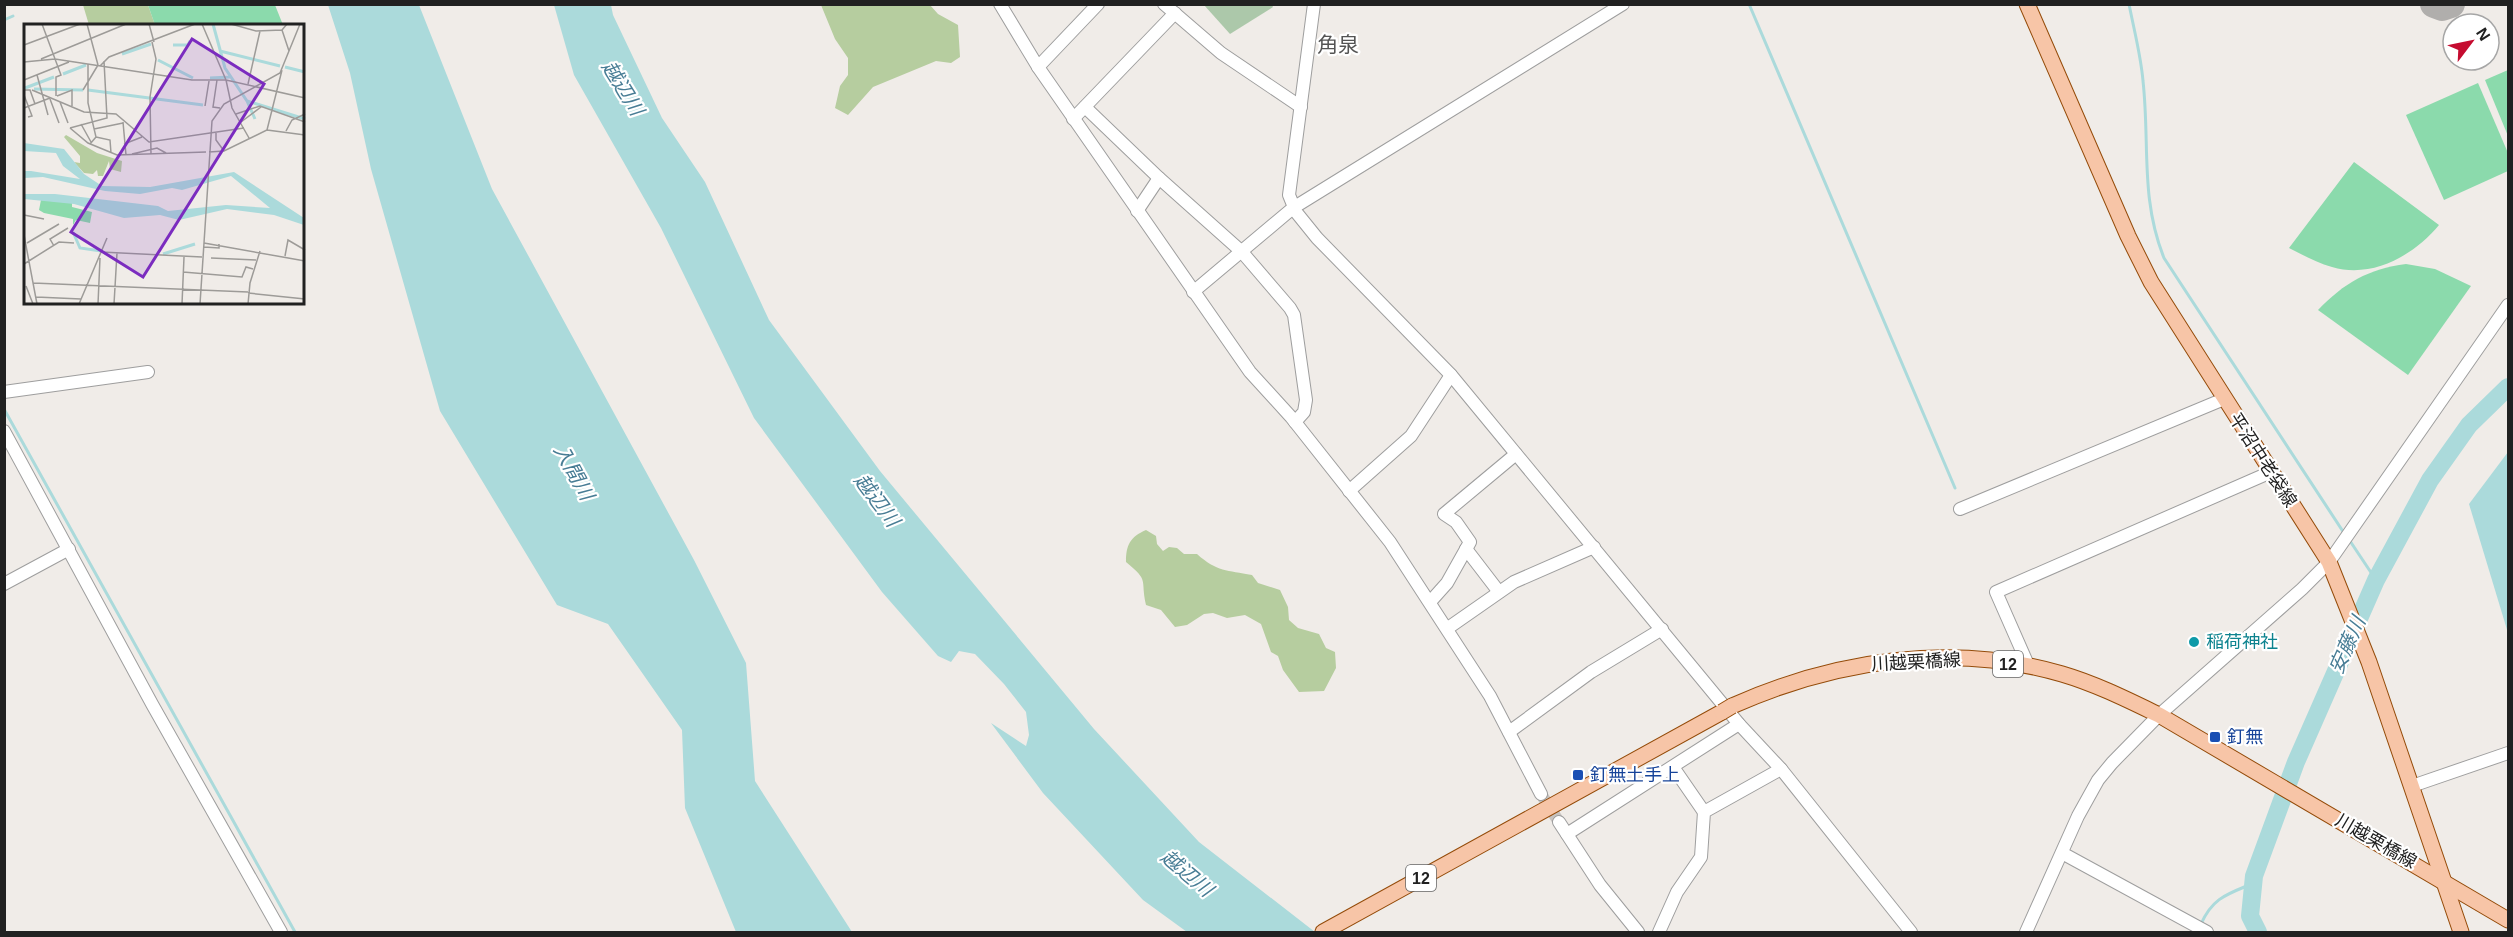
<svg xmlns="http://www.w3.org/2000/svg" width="2513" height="937" font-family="Arial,'Noto Sans JP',sans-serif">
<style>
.forest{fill:#b6cd9f}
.cemetery{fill:#acc8aa}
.pitch{fill:#8bdaac}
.water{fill:#abdadb}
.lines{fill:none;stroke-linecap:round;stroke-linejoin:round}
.stream{stroke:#abdadb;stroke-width:3}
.river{stroke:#abdadb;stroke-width:18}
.taxiway{stroke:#b0aeac;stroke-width:28}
.minor-tunnel{stroke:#c7c3c0;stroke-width:12;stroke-dasharray:12 6;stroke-linecap:butt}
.minor-casing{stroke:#9e9e9e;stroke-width:14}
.major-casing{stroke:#944b09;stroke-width:17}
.minor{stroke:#fff;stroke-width:12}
.major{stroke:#f7c5a7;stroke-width:15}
.major-bridge-casing{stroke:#944b09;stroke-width:17;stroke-linecap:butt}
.major-bridge{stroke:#f7c5a7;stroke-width:15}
.culture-dot{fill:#0f9aa8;stroke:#fff;stroke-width:2}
.transit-dot{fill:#1a4fb4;stroke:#fff;stroke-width:2}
.labels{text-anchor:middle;stroke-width:4.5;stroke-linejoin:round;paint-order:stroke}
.shield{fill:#fff;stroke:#646464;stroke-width:1.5}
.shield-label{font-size:16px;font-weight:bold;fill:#212121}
.street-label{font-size:18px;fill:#212121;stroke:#fff}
.culture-label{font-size:18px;fill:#0d838f;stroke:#fff;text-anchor:start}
.transit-label{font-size:18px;fill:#164399;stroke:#fff;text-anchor:start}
.water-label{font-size:20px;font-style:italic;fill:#487d95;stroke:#fff}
.quarter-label{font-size:21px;fill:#545454;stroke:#fff}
.inset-river{fill:none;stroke:#abdadb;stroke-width:3}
.inset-road{fill:none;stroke:#9d9b98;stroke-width:1.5}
.view{fill:#7b2cbf;fill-opacity:0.15;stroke:#7b2cbf;stroke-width:3}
.inset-edge{fill:none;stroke:#212121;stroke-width:3}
</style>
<rect width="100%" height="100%" fill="#f0ece8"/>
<g class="forest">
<polygon points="83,5 148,5 155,25 89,25"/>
<polygon points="821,5 930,5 938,14 958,25 960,57 951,63 936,61 873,87 848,115 835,108 840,86 848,75 848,58 835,39"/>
<path d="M1146,530L1156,536L1157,544L1163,551L1169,547L1177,548L1184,554H1197C1217,572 1227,570 1252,575L1258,583L1280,590L1288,607L1289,620L1298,628L1319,634L1326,648L1335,652L1336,668L1324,691L1299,692L1283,670L1278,656L1271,652L1261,624L1245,615L1227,618L1213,613L1204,614L1187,625L1175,627L1161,610L1146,605C1140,578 1150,582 1126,562C1126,545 1130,537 1146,530Z"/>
</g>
<polygon class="cemetery" points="1272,5 1273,7 1230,34 1204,5"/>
<g class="pitch">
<polygon points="148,5 275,5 283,25 155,25"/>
<polygon points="2508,70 2508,136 2485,80"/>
<polygon points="2478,83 2508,153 2508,171 2444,200 2406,115"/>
<path d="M2354,162L2439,225C2414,255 2373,279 2332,267C2317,263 2303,255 2289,248Z"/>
<path d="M2406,264L2435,269L2471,286L2408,375L2318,310C2344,283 2368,269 2406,264Z"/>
</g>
<g class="water">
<polygon points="328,5 419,5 492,189 694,560 746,663 755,781 852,932 736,932 685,808 682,730 608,624 557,605 440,411 371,169 350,73"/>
<polygon points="554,5 611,5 613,15 662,118 705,182 769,320 880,471 1094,729 1199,842 1315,932 1187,932 1143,900 1043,793 991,723 1026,746 1029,735 1026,712 1004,684 975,654 959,651 951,662 938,656 882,592 754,418 661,228 574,75"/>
<polygon points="2508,452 2508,633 2469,504"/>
</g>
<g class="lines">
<g class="stream">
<polyline points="1749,4 1955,488"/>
<path d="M2129,4C2134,30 2141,56 2143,81C2150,144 2140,198 2164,258L2344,533"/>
<polyline points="4,20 13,16"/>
<polyline points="4,409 295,932"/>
<polyline points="2350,541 2376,580"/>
<path d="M2201,924C2213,897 2228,894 2254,883"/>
</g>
<polyline class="river" points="2258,932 2250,916 2254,876 2296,762 2376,580 2430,480 2469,425 2508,387"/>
<polyline class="taxiway" points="2434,4 2442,7 2451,4"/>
<polyline class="minor-tunnel" points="1541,794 1559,822"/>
<g class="minor-casing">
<g id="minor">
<polyline points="1000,4 1038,67 1250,372 1291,417 1390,542 1490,696 1541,794"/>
<polyline points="1164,4 1221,53 1301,107"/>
<polyline points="1314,4 1289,195 1296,212 1317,238 1451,375 1739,724 1781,769 1911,932"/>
<polyline points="1038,67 1098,4"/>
<polyline points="1085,107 1159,178 1242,252 1290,308 1294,315 1306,400 1304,412 1295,422"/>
<polyline points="1073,119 1175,13"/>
<polyline points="1137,211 1159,178"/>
<polyline points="1193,292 1293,208 1623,4"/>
<polyline points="4,392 148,372"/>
<polyline points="4,431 152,704 281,932"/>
<polyline points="1349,491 1411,436 1451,375"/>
<polyline points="1960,509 2224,399"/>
<polyline points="1466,549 1499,592"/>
<polyline points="4,584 69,549"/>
<polyline points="1430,602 1447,583 1470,542 1456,522 1444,514 1516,454"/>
<polyline points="1448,628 1514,582 1594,547"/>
<polyline points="2029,667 1996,592 2271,472"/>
<polyline points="1509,732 1591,672 1662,629"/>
<polyline points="1673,767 1704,812"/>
<polyline points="2412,786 2508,753"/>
<polyline points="1559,822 1600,885 1638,932"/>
<polyline points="1567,834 1739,724"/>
<polyline points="2062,853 2207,932"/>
<polyline points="1659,932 1677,892 1701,857 1704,812 1781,769"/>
<polyline points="2026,932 2078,816 2098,780 2112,763 2159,715 2302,589 2329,562 2508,305"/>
</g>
</g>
<g class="major-casing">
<g id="major">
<polyline points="2027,4 2128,236 2151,282 2329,562 2369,662 2461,932"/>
<path d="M1732,706C1835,660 1952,642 2062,674C2096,684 2128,700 2159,715L2508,920"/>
<polyline points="1323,932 1722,712"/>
</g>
</g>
<use href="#minor" class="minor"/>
<use href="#major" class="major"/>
<g class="major-bridge-casing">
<polyline id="major-bridge" points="1722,712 1732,706"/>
</g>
<use href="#major-bridge" class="major-bridge"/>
</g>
<circle class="culture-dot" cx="2194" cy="642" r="6"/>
<g class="transit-dot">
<rect x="2209" y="731" width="12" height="12" rx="3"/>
<rect x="1572" y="769" width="12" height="12" rx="3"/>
</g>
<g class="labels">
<g class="shield">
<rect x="1993" y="651" width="30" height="26" rx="4.5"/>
<rect x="1406" y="865" width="30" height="26" rx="4.5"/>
</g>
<g class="shield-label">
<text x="2008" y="670">12</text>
<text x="1421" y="884">12</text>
</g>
<g class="street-label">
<text transform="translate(2263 460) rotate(57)" y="6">平沼中老袋線</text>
<text transform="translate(1916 662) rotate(-3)" y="6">川越栗橋線</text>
<text transform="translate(2376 841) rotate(30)" y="6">川越栗橋線</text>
</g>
<g class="culture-label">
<text x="2206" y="648">稲荷神社</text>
</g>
<g class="transit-label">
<text x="2227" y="743">釘無</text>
<text x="1590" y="781">釘無土手上</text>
</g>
<g class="water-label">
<text transform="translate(623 88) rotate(58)" y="7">越辺川</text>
<text transform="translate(574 472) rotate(61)" y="7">入間川</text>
<text transform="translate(877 500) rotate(53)" y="7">越辺川</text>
<text transform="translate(2347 645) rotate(-66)" y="7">安藤川</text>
<text transform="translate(1187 873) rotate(40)" y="7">越辺川</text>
</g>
<g class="quarter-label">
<text x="1338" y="52">角泉</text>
</g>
</g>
<g transform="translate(24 24)">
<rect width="280" height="280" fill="#f0ece8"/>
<path d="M42,111L73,129L98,137L97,148L86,145L85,137L79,152H74L73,146L69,150L60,149L50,138L56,139V132L40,113Z" fill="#b6cd9f"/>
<path d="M17,176L48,179V183L68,188L66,199L52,196L49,201V195L20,189L15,186Z" fill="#8bdaac"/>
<path d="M0,119L40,125L60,150L78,162L126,163L210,148L280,194V201L250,191L203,185L155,196L136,191L100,194L50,180L0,175V170H31L134,182L144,187L202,181L246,184L207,152L158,166L148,164L116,170L81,167L19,153L0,154V147H7L56,155L39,142L32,129L0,127Z" fill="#abdadb"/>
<path class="inset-river" d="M189,0L201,44L223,77L281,95M149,21H164L166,17M196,27L256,42M98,30L127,20M134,36L169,54M261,43L281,48M39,50L62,41M186,54L206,53M1,64L30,53M10,65L59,66M64,66L179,81M223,77L231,95M49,208L56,224L77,227M139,230L171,220"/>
<path class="inset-road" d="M18,0L37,51L32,53V72M63,0L74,41M125,0L130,18M178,0L202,56L208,84L225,114M207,0L232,7L258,6L263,0M258,6L265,27M0,21L56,0M17,35L102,0M0,38L31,35L168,56H202L281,74M64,40V79L72,113L66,120M76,42L85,33L171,0M13,51L24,91M0,56L45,38M193,56L189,83L196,84M224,60L236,7M0,66H6L11,80M8,66L60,88L92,90L125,118L220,104M59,66L74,41M0,71L8,92L4,93M33,72L48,66V82M26,75L35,99M36,78L44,99M181,82L185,57M0,84L26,74M212,90L236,82L281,98M99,98L102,131M217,98L237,83M57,100L67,118M46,104L64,119L93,131L182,128M46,104L83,94L80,37M70,105L99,99M243,106L281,111M262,107L268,96L281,90M192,108V116L200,127M72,113L86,116L87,129M100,120L118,113M185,128L200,127L243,106L258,46M108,130L133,124L142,129M127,130L126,73L132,35L128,18M0,191L20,195M0,211L13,280M3,219L35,200M180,219L281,237M30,222L26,215L44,204M180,223L195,224V220M77,228L178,233M261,232L264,216L281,226M187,234L232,236M0,240L35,218L50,219M159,248L218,253L222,243L229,245M9,259L224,268M2,262L9,280M224,269L281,275M12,273L57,275M55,280L83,214M74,280L76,234M90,280L93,229M158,280L160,233M176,280L188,97L200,80L256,49L276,0M224,280L226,259L236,227"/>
<path class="view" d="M168,15L240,60L119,253L47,208Z"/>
<rect width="280" height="280" class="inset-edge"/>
</g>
<rect width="2513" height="937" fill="none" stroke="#212121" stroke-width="12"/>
<g transform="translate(2471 42) rotate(58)"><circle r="28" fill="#ffffff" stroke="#a6a6a6" stroke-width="1.5"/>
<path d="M0-4.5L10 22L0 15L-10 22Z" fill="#c50c30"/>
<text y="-9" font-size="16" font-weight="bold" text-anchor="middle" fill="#212121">N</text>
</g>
</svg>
